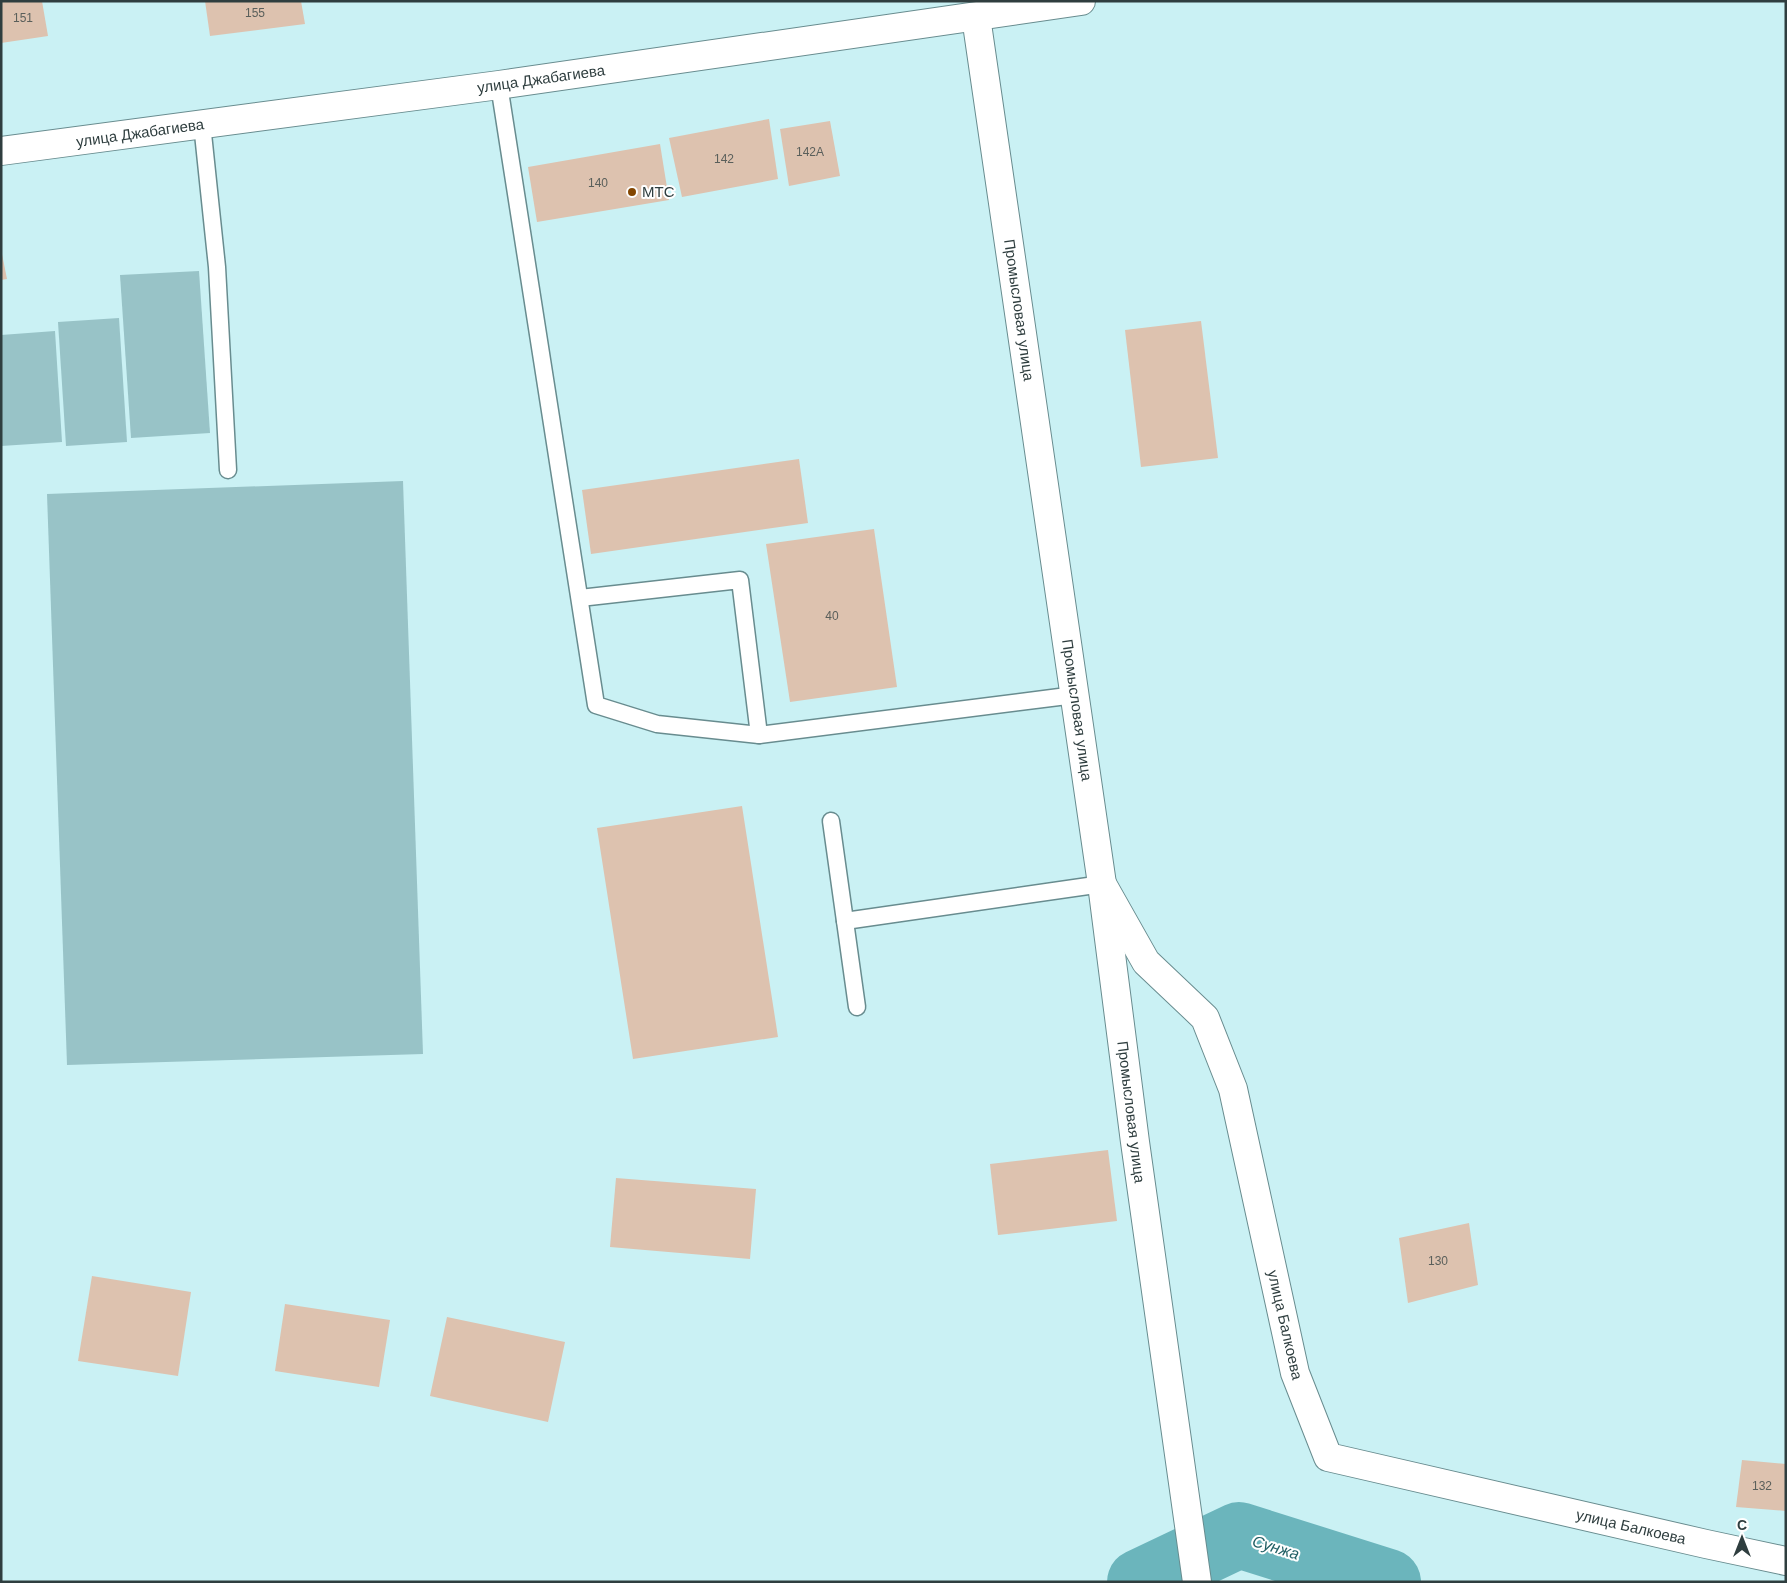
<svg xmlns="http://www.w3.org/2000/svg" width="1787" height="1583" font-family="Helvetica,sans-serif">
<style>
.green{fill:#98c3c7}
.lines{fill:none;stroke-linecap:round;stroke-linejoin:round}
.river{stroke:#6bb5bc;stroke-width:66}
.building{fill:#ddc2af}
.service-casing{stroke:#688c8f;stroke-width:19}
.minor-casing{stroke:#688c8f;stroke-width:30}
.secondary-casing{stroke:#688c8f;stroke-width:30}
.service{stroke:#fff;stroke-width:16}
.minor{stroke:#fff;stroke-width:28}
.secondary{stroke:#fff;stroke-width:28}
.poi-dot{fill:#834601;stroke:#fff;stroke-width:2}
.labels{text-anchor:middle;stroke-width:4;stroke-linejoin:round;paint-order:stroke}
.number-label{font-size:12px;fill:#5a5f5b}
.street-label{font-size:15px;fill:#2f3e3f;stroke:#fff}
.poi-label{font-size:15px;fill:#2f3e3f;stroke:#fff;text-anchor:start}
.water-label{font-size:16px;font-style:italic;fill:#226065;stroke:#fff}
</style>
<rect width="100%" height="100%" fill="#caf1f4"/>
<g class="green">
<polygon points="199,271 210,433 131,438 120,275"/>
<polygon points="119,318 127,442 66,446 58,322"/>
<polygon points="55,331 62,442 1,446 1,335"/>
<polygon points="403,481 423,1054 67,1065 47,494"/>
</g>
<g class="lines">
<polyline class="river" points="1140,1582 1239,1535 1388,1582"/>
</g>
<g class="building">
<polygon points="1,1 42,1 48,36 1,43"/>
<polygon points="205,1 301,1 305,24 210,36"/>
<polygon points="769,119 778,179 682,197 669,138"/>
<polygon points="830,121 840,176 789,186 780,129"/>
<polygon points="660,144 669,200 537,222 528,167"/>
<polygon points="1,249 7,279 1,280"/>
<polygon points="1201,321 1218,458 1141,467 1125,330"/>
<polygon points="799,459 808,523 591,554 582,490"/>
<polygon points="874,529 897,687 790,702 766,544"/>
<polygon points="742,806 778,1037 633,1059 597,828"/>
<polygon points="1108,1150 1117,1221 998,1235 990,1164"/>
<polygon points="616,1178 756,1189 750,1259 610,1247"/>
<polygon points="1469,1223 1478,1285 1408,1303 1399,1238"/>
<polygon points="92,1276 191,1292 178,1376 78,1361"/>
<polygon points="285,1304 390,1320 379,1387 275,1371"/>
<polygon points="447,1317 565,1342 548,1422 430,1396"/>
<polygon points="1742,1460 1786,1464 1786,1511 1736,1507"/>
</g>
<g class="lines">
<g class="service-casing">
<g id="service">
<polyline points="499,85 596,705 657,724 759,735 1075,695"/>
<polyline points="202,124 217,267 228,470"/>
<polyline points="580,598 740,580 759,735"/>
<polyline points="831,821 857,1007"/>
<polyline points="845,921 1102,884"/>
</g>
</g>
<g class="minor-casing">
<polyline id="minor" points="1102,884 1146,962 1205,1018 1233,1089 1295,1373 1328,1457 1706,1544 1786,1561"/>
</g>
<g class="secondary-casing">
<g id="secondary">
<polyline points="976,17 1102,884 1135,1142 1197,1582"/>
<polyline points="1,151 499,85 1081,1"/>
</g>
</g>
<use href="#service" class="service"/>
<use href="#minor" class="minor"/>
<use href="#secondary" class="secondary"/>
</g>
<circle class="poi-dot" cx="632" cy="192" r="5"/>
<g class="labels">
<g class="number-label">
<text x="255" y="17">155</text>
<text x="23" y="22">151</text>
<text x="810" y="156">142А</text>
<text x="724" y="163">142</text>
<text x="598" y="187">140</text>
<text x="832" y="620">40</text>
<text x="1438" y="1265">130</text>
<text x="1762" y="1490">132</text>
</g>
<g class="street-label">
<text transform="translate(541 79) rotate(-8)" y="5">улица Джабагиева</text>
<text transform="translate(140 133) rotate(-8)" y="5">улица Джабагиева</text>
<text transform="translate(1019 310) rotate(82)" y="5">Промысловая улица</text>
<text transform="translate(1077 710) rotate(82)" y="5">Промысловая улица</text>
<text transform="translate(1131 1112) rotate(83)" y="5">Промысловая улица</text>
<text transform="translate(1285 1325) rotate(77)" y="5">улица Балкоева</text>
<text transform="translate(1631 1527) rotate(13)" y="5">улица Балкоева</text>
</g>
<g class="poi-label">
<text x="642" y="197">МТС</text>
</g>
<g class="water-label">
<text transform="translate(1276 1547) rotate(17)" y="6">Сунжа</text>
</g>
</g>
<rect width="1787" height="1583" fill="none" stroke="#2f3e3f" stroke-width="5"/>
<g transform="translate(1742 1538)" stroke="#ffffff" stroke-width="4" paint-order="stroke">
<path d="M0-4L9 19L0 12L-9 19Z" fill="#2f3e3f"/>
<text y="-8" font-size="14" font-weight="bold" text-anchor="middle" fill="#2f3e3f">С</text>
</g>
</svg>
